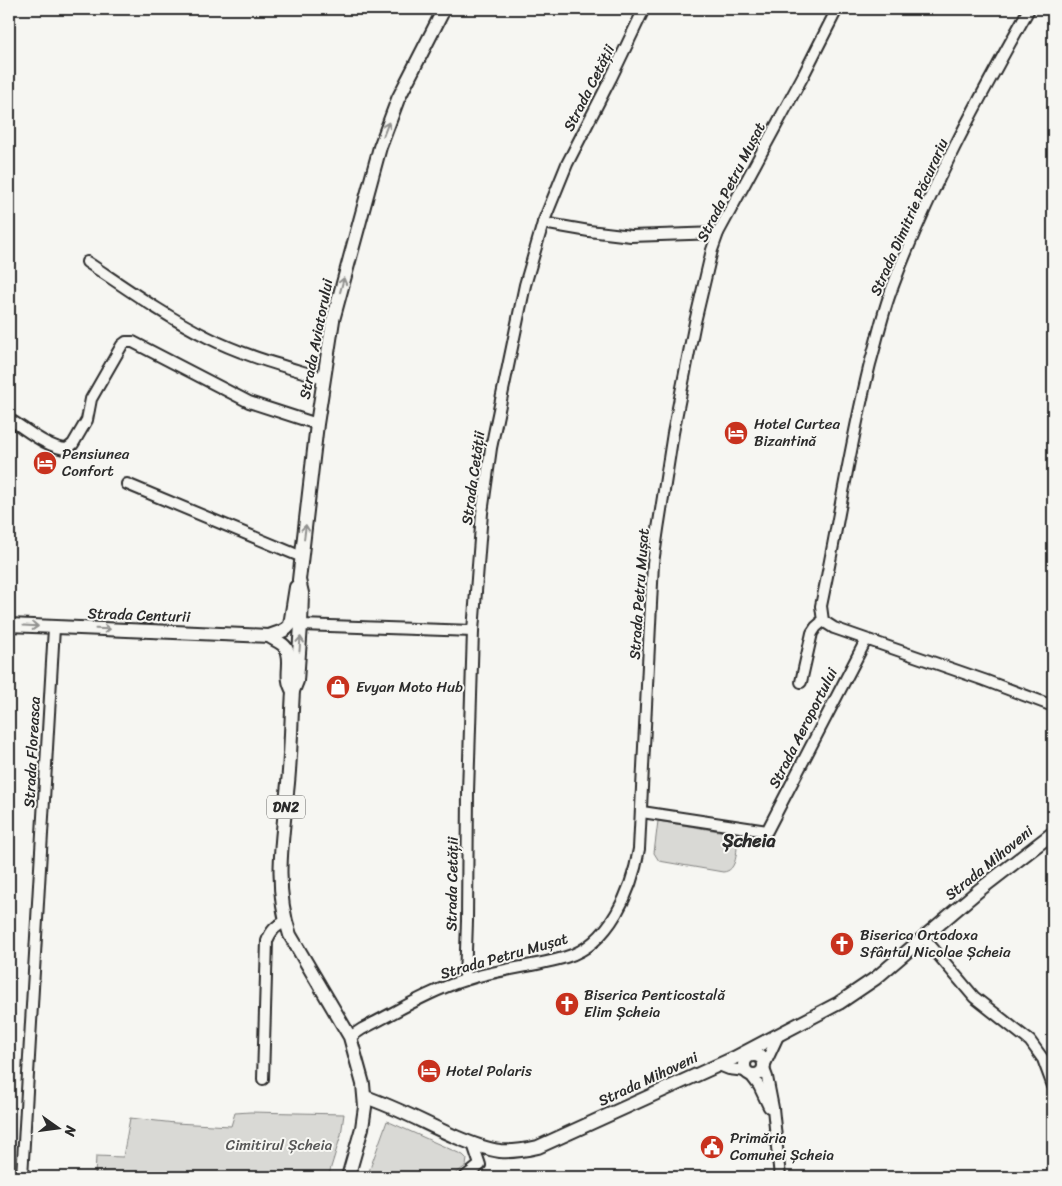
<svg xmlns="http://www.w3.org/2000/svg" width="1062" height="1186" font-family="Sriracha,sans-serif">
<style>
.green{fill:#d9d9d5;stroke:#828280}
.lines{fill:none;stroke-linecap:round;stroke-linejoin:round}
.minor-casing{stroke:#2b2b2b;stroke-width:14}
.major-casing{stroke:#2b2b2b;stroke-width:16}
.minor{stroke:#f6f6f2;stroke-width:10}
.major{stroke:#f6f6f2;stroke-width:12}
.oneway{stroke:#90908e}
.labels{text-anchor:middle;stroke-width:4;stroke-linejoin:round;paint-order:stroke}
.shield{fill:#f6f6f2;stroke:#686867;stroke-width:1}
.shield-label{font-size:14px;font-weight:bold;fill:#2b2b2b}
.street-label{font-size:15px;fill:#2b2b2b;stroke:#f6f6f2}
.poi-label{font-size:15px;fill:#2b2b2b;stroke:#f6f6f2;text-anchor:start}
.park-label{font-size:15px;fill:#565656;stroke:#f6f6f2}
.quarter-label{font-size:18px;font-weight:bold;fill:#2b2b2b;stroke:#f6f6f2}
</style>
<rect width="100%" height="100%" fill="#f6f6f2"/>
<filter id="ink" filterUnits="userSpaceOnUse"><feTurbulence type="fractalNoise" baseFrequency=".02" numOctaves="2"/><feDisplacementMap in="SourceGraphic" scale="10" xChannelSelector="R" yChannelSelector="G"/><feConvolveMatrix kernelMatrix="1 2 1 2 8 2 1 2 1" color-interpolation-filters="sRGB"/></filter>
<g filter="url(#ink)">
<g class="green">
<path d="M658,821L737,834L738,839C736,850 738,871 723,872L659,861L654,853Z"/>
<polygon points="250,1112 344,1114 341,1135 328,1177 95,1177 96,1156 123,1157 130,1118 175,1123 231,1126 235,1113"/>
<polygon points="387,1121 463,1155 467,1159 466,1166 450,1177 367,1177"/>
</g>
<g class="lines">
<g class="minor-casing">
<g id="minor">
<polyline points="543,223 589,231 631,236 718,233"/>
<path d="M87,262C126,288 165,316 207,337C244,356 284,366 323,378"/>
<path d="M9,419C26,429 47,448 67,449L73,444L87,420L91,399L122,345L126,342H133L249,402L317,424"/>
<polyline points="127,484 302,557"/>
<path d="M823,621L821,606C838,525 850,444 870,364C877,340 882,315 891,291C927,193 978,100 1029,9"/>
<polyline points="823,621 834,628 984,680 1053,706"/>
<polyline points="301,625 473,631"/>
<polyline points="801,682 812,633 816,627 823,621"/>
<polyline points="642,812 767,831 866,640"/>
<polyline points="924,938 974,997 1030,1041 1043,1059 1053,1086"/>
<polyline points="465,980 467,921 468,792 473,631 482,513 491,448 525,285 543,223 567,164 611,78 644,9"/>
<path d="M350,1037L362,1029C396,1012 429,991 465,980C498,969 533,967 566,957C610,944 632,890 639,849L653,563L658,529L673,433L695,322L712,250L718,233L803,76L837,9"/>
<polyline points="765,1064 778,1036"/>
<polyline points="719,1065 729,1069 746,1071"/>
<polyline points="764,1069 767,1077 773,1108 780,1177"/>
<polyline points="750,1074 759,1086 769,1107"/>
<path d="M263,1079L267,941C271,931 275,926 285,922"/>
<polyline points="22,1177 54,628"/>
<polyline points="465,1177 480,1165 473,1144"/>
</g>
</g>
<g class="major-casing">
<g id="major">
<path d="M9,625L269,636C277,632 284,633 290,625L296,587"/>
<path d="M269,636C274,640 282,642 286,648C294,661 283,676 293,691"/>
<circle cx="754" cy="1065" r="10"/>
<path d="M365,1097C396,1107 426,1124 456,1137C470,1143 485,1149 500,1151C513,1152 525,1150 538,1147L734,1058L839,1003L876,978L978,891L1053,833"/>
<path d="M348,1177L362,1128L365,1107L363,1084L350,1037L290,935C273,886 283,834 288,783C291,753 291,722 293,691L297,681L301,625L302,593L299,580L317,424L333,320L380,147L398,99L444,9"/>
</g>
</g>
<use href="#minor" class="minor"/>
<use href="#major" class="major"/>
</g>
<defs><path id="oneway-shaft" d="M-6 0H5M1.5-3L5.5 0L1.5 3" fill="none" stroke-width="1.6" stroke-linecap="round" stroke-linejoin="round" transform="scale(1.25)"/></defs>
<g class="oneway">
<use href="#oneway-shaft" transform="translate(386 129) rotate(-69)"/>
<use href="#oneway-shaft" transform="translate(342 285) rotate(-75)"/>
<use href="#oneway-shaft" transform="translate(305 532) rotate(-83)"/>
<use href="#oneway-shaft" transform="translate(31 626) rotate(3)"/>
<use href="#oneway-shaft" transform="translate(103 629) rotate(2)"/>
<use href="#oneway-shaft" transform="translate(300 644) rotate(-86)"/>
</g>
</g>
<defs>
<g id="hotel-disc" transform="scale(1.25)"><circle r="9.5" fill="#c8321e" stroke="#f6f6f2"/><path d="M-6-4.5h1.5V1H6V5H4.5V3h-9V5H-6ZM-4 0a1.8 1.8 0 1 1 3.6 0ZM.5 0V-2.5h3Q6-2.5 6 0Z" fill="#fff"/></g>
<g id="shop-disc" transform="scale(1.25)"><circle r="9.5" fill="#c8321e" stroke="#f6f6f2"/><path d="M-5-2.5h2.3a2.7 3.5 0 0 1 5.4 0H5L5.5 6h-11ZM-1.5-2.5h3a1.5 2.3 0 0 0-3 0Z" fill="#fff"/></g>
<g id="church-disc" transform="scale(1.25)"><circle r="9.5" fill="#c8321e" stroke="#f6f6f2"/><path d="M-1.2-6h2.4v3.5h3.3v2.4h-3.3V6h-2.4V-.1h-3.3v-2.4h3.3Z" fill="#fff"/></g>
<g id="civic-disc" transform="scale(1.25)"><circle r="9.5" fill="#c8321e" stroke="#f6f6f2"/><path d="M-.6-6.5H3V-4.5H.6V-3L4-1V1h2V6H-6V1h2V-1L-.6-3ZM-1.2 2.5V6h2.4V2.5Z" fill="#fff"/></g>
</defs>
<g fill-rule="evenodd">
<use href="#hotel-disc" x="736" y="433"/>
<use href="#hotel-disc" x="45" y="463"/>
<use href="#shop-disc" x="338" y="687"/>
<use href="#church-disc" x="842" y="944"/>
<use href="#church-disc" x="567" y="1004"/>
<use href="#hotel-disc" x="429" y="1071"/>
<use href="#civic-disc" x="712" y="1147"/>
</g>
<g class="labels">
<rect class="shield" x="267" y="795.5" width="38" height="23" rx="4"/>
<g class="shield-label">
<text x="286" y="812">DN2</text>
</g>
<g class="street-label">
<text transform="translate(589 88) rotate(-63)" y="5">Strada Cetății</text>
<text transform="translate(731 182) rotate(-63)" y="5">Strada Petru Mușat</text>
<text transform="translate(909 217) rotate(-66)" y="5">Strada Dimitrie Păcurariu</text>
<text transform="translate(316 339) rotate(-79)" y="5">Strada Aviatorului</text>
<text transform="translate(473 478) rotate(-82)" y="5">Strada Cetății</text>
<text transform="translate(639 594) rotate(-86)" y="5">Strada Petru Mușat</text>
<text transform="translate(139 615) rotate(2)" y="5">Strada Centurii</text>
<text transform="translate(803 728) rotate(-63)" y="5">Strada Aeroportului</text>
<text transform="translate(32 752) rotate(-87)" y="5">Strada Floreasca</text>
<text transform="translate(989 863) rotate(-39)" y="5">Strada Mihoveni</text>
<text transform="translate(452 884) rotate(-89)" y="5">Strada Cetății</text>
<text transform="translate(504 956) rotate(-16)" y="5">Strada Petru Mușat</text>
<text transform="translate(648 1079) rotate(-25)" y="5">Strada Mihoveni</text>
</g>
<g class="poi-label">
<text x="754" y="429">Hotel Curtea<tspan x="754" dy="17">Bizantină</tspan></text>
<text x="62" y="459">Pensiunea<tspan x="62" dy="17">Confort</tspan></text>
<text x="356" y="692">Evyan Moto Hub</text>
<text x="860" y="940">Biserica Ortodoxa<tspan x="860" dy="17">Sfântul Nicolae Șcheia</tspan></text>
<text x="584" y="1000">Biserica Penticostală<tspan x="584" dy="17">Elim Șcheia</tspan></text>
<text x="446" y="1076">Hotel Polaris</text>
<text x="730" y="1143">Primăria<tspan x="730" dy="17">Comunei Șcheia</tspan></text>
</g>
<g class="park-label">
<text x="279" y="1150">Cimitirul Șcheia</text>
</g>
<g class="quarter-label">
<text x="749" y="847">Șcheia</text>
</g>
</g>
<rect width="1062" height="1186" fill="none" stroke="#f6f6f2" stroke-width="30"/>
<rect x="15" y="15" width="1032" height="1156" fill="none" stroke="#2b2b2b" stroke-width="2" filter="url(#ink)"/>
<g transform="translate(58 1128) rotate(104)" stroke="#f6f6f2" stroke-width="4" paint-order="stroke">
<path d="M0-4L9 19L0 12L-9 19Z" fill="#2b2b2b"/>
<text y="-8" font-size="14" font-weight="bold" text-anchor="middle" fill="#2b2b2b">N</text>
</g>
</svg>
